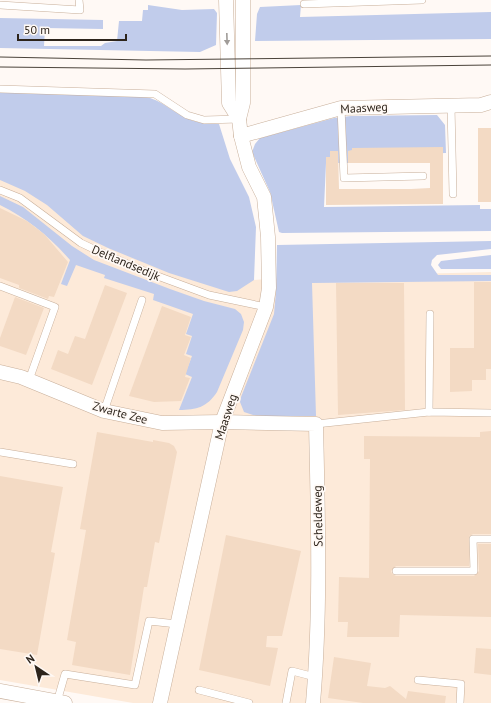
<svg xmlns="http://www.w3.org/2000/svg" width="491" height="703" font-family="'PT Sans',sans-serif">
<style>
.built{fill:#fdead9}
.green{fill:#c1cceb}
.building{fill:#f3dac4}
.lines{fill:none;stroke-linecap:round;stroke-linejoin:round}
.lane-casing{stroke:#c8af9a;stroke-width:8}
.street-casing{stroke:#c8af9a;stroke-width:15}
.lane{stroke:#fff;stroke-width:7}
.street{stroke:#fff;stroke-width:14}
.tram{stroke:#4b433a;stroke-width:1}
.oneway{fill:#a09c98}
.labels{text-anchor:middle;stroke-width:3.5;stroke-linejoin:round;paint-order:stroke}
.street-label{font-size:12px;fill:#2d241b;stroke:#fff9f5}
</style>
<rect width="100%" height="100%" fill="#fff9f5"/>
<polygon class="built" points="0,167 225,282 294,277 491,272 491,703 133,703 0,680"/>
<g class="green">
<polygon points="148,5 182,10 214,9 217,13 216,45 200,52 0,48 0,18 103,20 103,29 45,28 44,46 101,46 105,43 117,41 119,21 142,21 143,10 148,10"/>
<polygon points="301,5 300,17 491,12 491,39 255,41 257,14 260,7"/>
<path d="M0,92L143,96C163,100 173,113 191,120C200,123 209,124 219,124L230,159L249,197L256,227L254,280L237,291L229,292L169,273L108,248L83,236L47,205L25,191L0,180Z"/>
<polygon points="437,115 445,125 446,153 348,156 348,163 326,163 324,207 480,205 480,209 491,209 491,231 282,233 279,232 270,192 252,152 255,144 260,138 334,118 351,116"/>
<path d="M0,196L23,207L72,246L94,260L170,289L204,301L235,309L241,314L244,322L243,330L217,392C207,407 197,410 179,410L192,377L185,374L192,356L186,354L192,336L186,334L193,314L153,300L154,294L104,278L105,275L76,265L67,286L61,284L70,260C49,236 28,219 0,205Z"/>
<polygon points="491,241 491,249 437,255 432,260 431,265 438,275 491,275 491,281 312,283 316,416 256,416 244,412 240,402 241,397 274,314 276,292 277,245"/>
<polygon points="491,255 491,269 441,269 438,265 441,261"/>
</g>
<g class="building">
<rect x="478" y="128" width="13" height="74"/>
<polygon points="443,147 443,204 326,205 326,157 330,157 330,151 338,151 339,189 411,189 430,188 430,163 348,163 348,151 352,150 352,148"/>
<polygon points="0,208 27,221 44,234 68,262 54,297 49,296 48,299 19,288 19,285 0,278"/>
<polygon points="474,282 491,282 491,369 486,369 486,380 472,380 472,391 450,392 450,348 474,348"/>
<polygon points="336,283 404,283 405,410 338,415"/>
<polygon points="105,285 127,293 92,385 51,369 58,350 68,354 75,336 85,339"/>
<polygon points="15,297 44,308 26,355 0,346 0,338"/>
<polygon points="162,306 191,317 185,335 191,337 184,355 191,358 185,377 190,378 181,401 154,402 129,396"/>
<polygon points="491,431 491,534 473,534 469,536 469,566 396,566 391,571 392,574 396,576 474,576 479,571 478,544 491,544 491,617 400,615 399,637 347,637 348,622 338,622 339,577 369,578 370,459 364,459 364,436 480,437 480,432"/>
<polygon points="97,432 153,442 153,440 169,443 174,446 177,452 159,543 155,542 147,587 144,587 130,675 72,665 76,642 67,640 86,530 80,529"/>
<polygon points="0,476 63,487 51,552 55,553 37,655 0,649"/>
<polygon points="226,535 301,551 282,636 267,636 266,647 278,648 270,686 199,670"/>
<polygon points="476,648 491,649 491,675 474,673"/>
<polygon points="334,657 371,663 367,686 385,688 390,686 406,699 408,691 446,696 445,703 363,703 328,698"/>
</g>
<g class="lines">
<g class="lane-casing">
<g id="lane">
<polyline points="304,4 422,0"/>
<polyline points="0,5 80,10 79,0"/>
<polyline points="0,89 155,94 187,115 204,120 239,119"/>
<polyline points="451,106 453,194"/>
<polyline points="341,108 344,178 423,176"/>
<polyline points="0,190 20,198 81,243 102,253 144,271 209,295 266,307"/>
<polyline points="0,286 55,307 29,380"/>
<polyline points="104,411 142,300"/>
<polyline points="429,412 430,314"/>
<polyline points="316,424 429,412 491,413"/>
<polyline points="0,452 73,464"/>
<polyline points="396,571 474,571 473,539 491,539"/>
<polyline points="418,680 461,684 460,703"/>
<polyline points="199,690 249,703"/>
<polyline points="57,702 65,674 135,685 149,621 177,624"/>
<polyline points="286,703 292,671 315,677"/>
</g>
</g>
<g class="street-casing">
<g id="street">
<polyline points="226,0 229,103 239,119"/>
<polyline points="241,136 341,108 481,105 491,102"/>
<path d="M0,372L21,377L104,411L162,423L222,422L316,424C318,517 321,610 313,703"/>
<polyline points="0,691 65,703"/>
<polyline points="160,703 222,422 266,307 269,288 268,237 264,197 249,167 241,136 239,119 243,103 243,0"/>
</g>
</g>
<use href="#lane" class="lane"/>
<use href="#street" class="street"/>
<g class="tram">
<polyline points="0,57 146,60 491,56"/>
<polyline points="0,67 185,69 491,65"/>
</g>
</g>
<defs><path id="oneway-solid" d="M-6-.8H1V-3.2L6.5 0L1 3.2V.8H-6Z"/></defs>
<use class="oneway" href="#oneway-solid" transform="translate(227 39) rotate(88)"/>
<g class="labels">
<g class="street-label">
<text transform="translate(364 108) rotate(-3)" y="4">Maasweg</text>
<text transform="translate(126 263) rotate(23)" y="4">Delflandsedijk</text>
<text transform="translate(120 413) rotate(15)" y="4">Zwarte Zee</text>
<text transform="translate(226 417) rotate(-72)" y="4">Maasweg</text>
<text transform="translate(318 516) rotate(-91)" y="4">Scheldeweg</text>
</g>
</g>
<g transform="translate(36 667) rotate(325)" stroke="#fff9f5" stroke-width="3" paint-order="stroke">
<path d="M0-3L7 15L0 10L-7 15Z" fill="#2d241b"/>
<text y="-6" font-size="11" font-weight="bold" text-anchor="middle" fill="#2d241b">N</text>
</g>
<path d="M18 34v6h108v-6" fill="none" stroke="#2d241b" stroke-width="2"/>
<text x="24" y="34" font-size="12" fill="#2d241b" stroke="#fff9f5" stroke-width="3" paint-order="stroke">50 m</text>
</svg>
